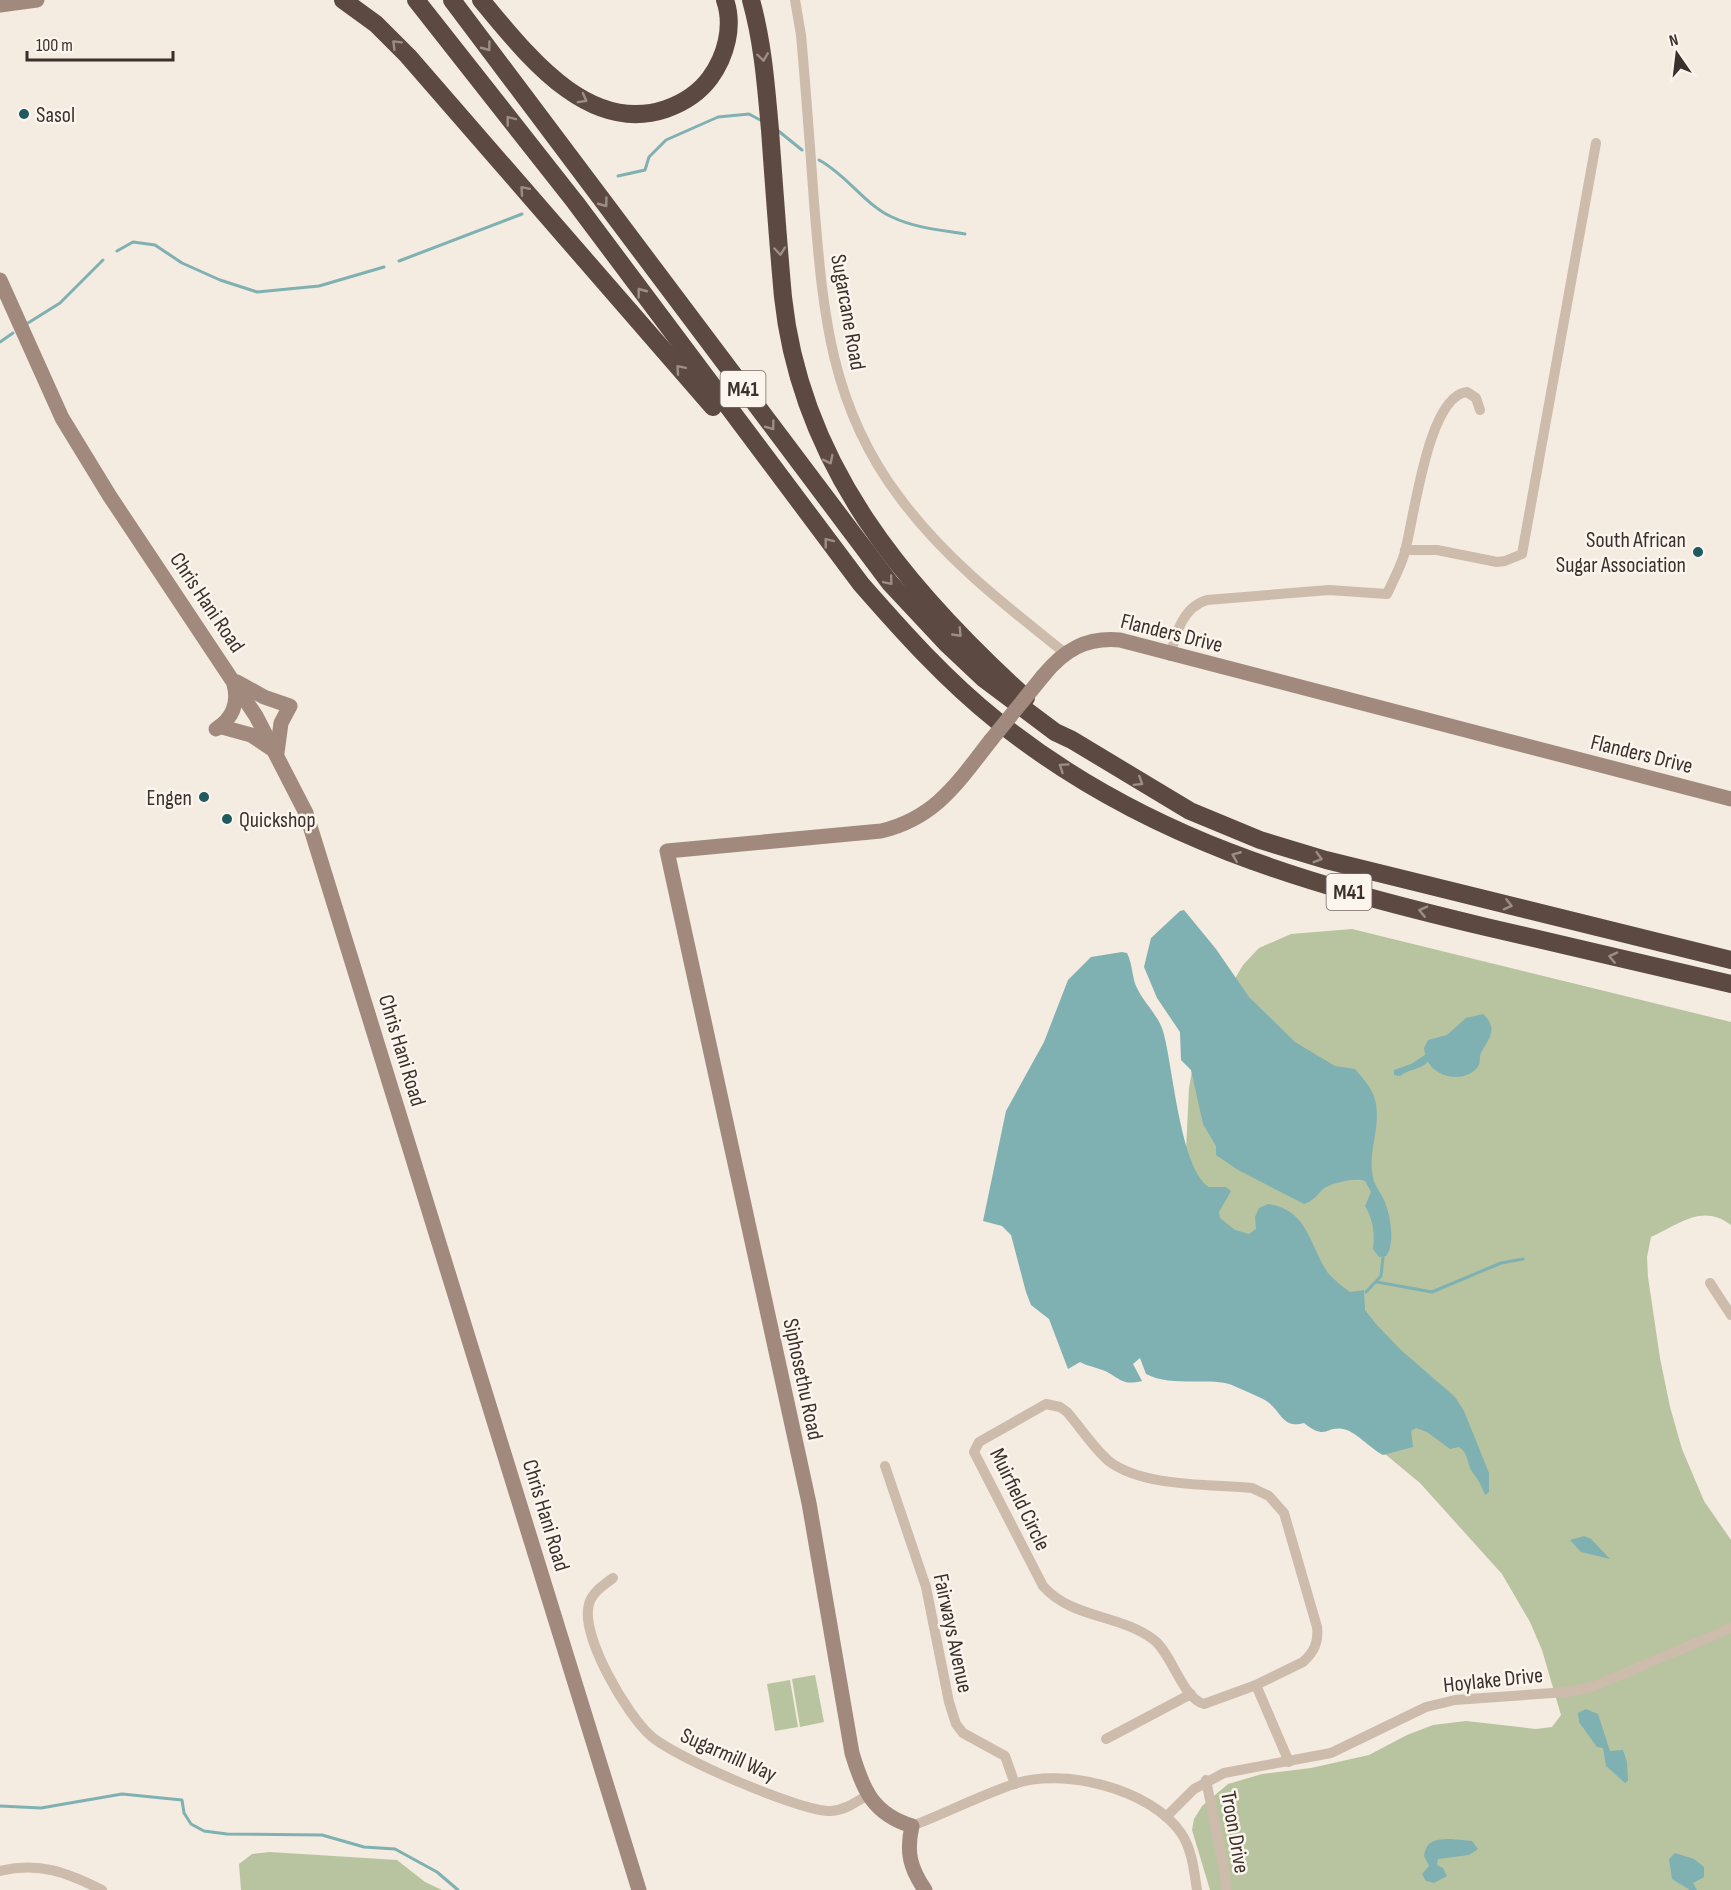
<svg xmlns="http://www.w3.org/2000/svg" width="1731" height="1890" font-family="'Sofia Sans Condensed',sans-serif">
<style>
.green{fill:#b8c4a0}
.water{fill:#7fb0b2}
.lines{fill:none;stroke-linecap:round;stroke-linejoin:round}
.stream{stroke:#7fb0b2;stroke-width:3}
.street{stroke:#cdbbac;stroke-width:10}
.secondary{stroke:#a18a7d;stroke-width:15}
.highway{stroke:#5c4a42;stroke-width:18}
.secondary-bridge{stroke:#a18a7d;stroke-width:15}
.oneway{stroke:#9c8e87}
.poi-dot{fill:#1f5a5e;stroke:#fbf5ee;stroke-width:2}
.labels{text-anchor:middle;stroke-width:5;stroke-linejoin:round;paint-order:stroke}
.shield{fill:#fbf5ee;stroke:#756b66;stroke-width:1.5}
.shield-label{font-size:21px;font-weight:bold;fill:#3b302b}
.poi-label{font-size:22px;fill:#3b302b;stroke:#fbf5ee;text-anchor:start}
.street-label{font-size:22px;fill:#3b302b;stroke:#fbf5ee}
</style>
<rect width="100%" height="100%" fill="#f4ebe1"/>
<g class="green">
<path d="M1352,929L1731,1022V1225C1703,1203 1679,1224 1651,1237L1647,1257L1648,1277L1660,1358L1670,1407L1682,1449L1704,1501L1731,1540V1890H1210L1192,1830L1194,1819L1202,1806L1228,1784L1262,1774L1311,1768L1369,1755L1407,1735L1433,1725L1466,1721L1536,1729L1552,1727L1561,1715L1542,1650L1530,1622L1502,1574L1420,1483L1308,1390L1184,1192L1189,1088L1194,1059L1215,1012L1243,965L1259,948L1291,934Z"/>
<polygon points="815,1675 824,1722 800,1727 792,1679"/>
<polygon points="790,1680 798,1727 775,1731 767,1684"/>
<polygon points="270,1852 397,1860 425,1882 442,1890 241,1890 239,1864 252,1854"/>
</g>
<g class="water">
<path d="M1184,910L1216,949L1249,997L1295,1042L1335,1066L1355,1069C1362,1077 1373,1089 1375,1100C1382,1127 1367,1151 1373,1177C1374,1185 1380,1191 1383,1198C1390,1211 1396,1244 1386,1256L1379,1257L1373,1249C1375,1232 1373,1220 1365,1206L1371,1192L1365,1181C1356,1177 1330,1183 1323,1189C1316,1196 1313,1201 1304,1204L1238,1170L1216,1155V1146L1203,1124L1191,1070L1181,1060L1180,1032L1157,998L1144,967L1151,938L1180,911Z"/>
<path d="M1122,952L1127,953C1133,965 1132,979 1137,988C1144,1003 1158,1015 1163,1031C1173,1065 1180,1169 1209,1187H1226L1231,1191L1219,1212L1220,1218L1235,1230L1249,1234L1256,1229L1255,1217L1259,1208L1268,1204C1308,1209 1310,1247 1328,1273C1334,1280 1342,1286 1350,1292L1364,1290L1365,1310L1376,1324L1401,1350L1455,1397L1464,1411L1489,1473V1492L1485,1495C1481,1485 1479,1481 1473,1473C1466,1464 1470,1455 1459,1447L1450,1449L1427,1432L1416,1428L1411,1431L1413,1447L1383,1455C1371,1449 1354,1430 1343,1429C1325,1426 1327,1441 1304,1423C1281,1430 1281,1408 1263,1399C1254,1395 1244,1390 1234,1386C1214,1376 1173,1388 1146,1374L1140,1358L1133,1364L1142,1381C1125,1385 1122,1381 1109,1373C1101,1368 1089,1367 1080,1362L1068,1369L1049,1319L1031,1305L1026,1292L1011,1235L1002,1226L983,1221L1006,1111L1044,1042L1068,980L1091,957Z"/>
<path d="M1483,1014C1498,1028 1490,1037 1482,1051C1478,1057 1482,1062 1477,1068C1464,1083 1437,1078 1428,1062C1420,1070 1409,1069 1400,1076L1394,1075V1070L1411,1064L1425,1055L1424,1048L1428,1040L1447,1035L1466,1018Z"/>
<polygon points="1584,1536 1591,1539 1610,1559 1581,1552 1570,1540"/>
<polygon points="1586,1709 1598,1714 1610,1751 1623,1750 1627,1762 1628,1781 1625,1783 1606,1766 1603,1748 1597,1747 1579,1722 1578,1713"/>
<path d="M1451,1839L1472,1841L1478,1849L1469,1855L1438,1859L1437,1865L1443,1868L1447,1876L1434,1883L1426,1881L1422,1874L1429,1866L1424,1856C1426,1840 1437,1839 1451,1839Z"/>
<polygon points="1675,1853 1694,1859 1704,1867 1704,1877 1693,1883 1697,1890 1690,1890 1672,1879 1669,1859"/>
</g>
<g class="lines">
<g class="stream">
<polyline points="776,129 802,150"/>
<path d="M819,160C847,175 865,205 892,217C915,228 941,230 965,234"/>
<polyline points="618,176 645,170 649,157 666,140 718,117 749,114 762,121"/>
<polyline points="117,251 133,242 155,245 182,263 220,280 257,292 319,286 384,267"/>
<polyline points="399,261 522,214"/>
<polyline points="28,323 60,303 103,260"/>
<polyline points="0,342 13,333"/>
<polyline points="1377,1282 1432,1292 1501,1263 1523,1259"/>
<polyline points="1366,1292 1381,1276 1383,1257"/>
<polyline points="0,1806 41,1808 122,1794 182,1800 184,1813 191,1824 204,1831 227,1834 322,1835 364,1847 395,1849 437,1872 458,1890"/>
</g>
<g class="street">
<path d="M795,0L801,35C806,90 810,146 814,202C823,312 830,406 900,498C945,559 1006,606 1065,653"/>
<polyline points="1405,550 1437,550 1497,562 1505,561 1522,554 1596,143"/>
<path d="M1170,656C1176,633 1183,607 1207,600L1329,590L1387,594C1393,581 1400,568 1404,555C1414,522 1427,396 1467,392L1476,398L1480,410"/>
<polyline points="1710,1283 1731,1315"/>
<path d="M1046,1404L1060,1407L1067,1412C1081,1428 1094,1449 1110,1462C1144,1487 1210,1484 1252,1488L1269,1496L1284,1513L1317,1627C1319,1642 1314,1652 1303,1662L1256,1685L1204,1704C1183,1699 1172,1654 1154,1640C1120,1614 1072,1619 1043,1586L974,1452L979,1442Z"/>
<polyline points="885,1466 926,1587 949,1702 956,1724 963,1733 1005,1756 1015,1784"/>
<path d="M613,1578C604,1585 592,1592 589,1604C580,1636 627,1715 651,1736C674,1757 801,1812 831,1811C845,1810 856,1802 868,1795"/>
<polyline points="1256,1685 1289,1762"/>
<polyline points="1106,1739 1191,1694"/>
<polyline points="1206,1780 1225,1874 1226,1890"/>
<polyline points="1166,1817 1194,1789 1224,1773 1331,1753 1426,1707 1455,1700 1567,1692 1592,1687 1731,1628"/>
<path d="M912,1826C946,1813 979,1796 1014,1784C1063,1767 1151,1789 1181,1833C1192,1849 1194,1871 1197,1890"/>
<path d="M0,1871C39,1861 68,1873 102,1890"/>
</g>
<g class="secondary">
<polyline points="0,5 37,0"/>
<polyline points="0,280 62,418 109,495 256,716 306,813 639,1890"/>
<path d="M1043,676C1064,650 1086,637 1120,640L1731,799"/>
<polyline points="237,682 264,697 290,706 281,723 277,753"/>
<polyline points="222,727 251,735 272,749"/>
<path d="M216,729C232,719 239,703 234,684"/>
<path d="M925,1890C910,1868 906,1852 912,1826C873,1814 863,1790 852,1753L809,1503L667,851L881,831C936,818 958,782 991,740"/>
</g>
<g class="highway">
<polyline points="343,0 376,24 408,56 713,407"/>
<path d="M416,0L575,202L861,584C903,632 946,680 996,720C1144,839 1306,884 1486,927C1568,946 1649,965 1731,984"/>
<polyline points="452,0 890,583 948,645 983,678 1055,732 1072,740 1190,811 1260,840 1326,860 1731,960"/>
<path d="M481,0C525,52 587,136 666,109C683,103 699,93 710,78C726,56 734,26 725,0"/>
<path d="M751,0C763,43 766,86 770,130C774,186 778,242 783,297C801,466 906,589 1026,698"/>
</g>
<polyline class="secondary-bridge" points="991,740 1043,676"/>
</g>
<defs><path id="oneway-chevron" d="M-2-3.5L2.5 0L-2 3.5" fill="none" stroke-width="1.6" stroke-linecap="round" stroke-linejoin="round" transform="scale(1.5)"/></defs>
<g class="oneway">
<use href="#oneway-chevron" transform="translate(396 44) rotate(-135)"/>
<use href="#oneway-chevron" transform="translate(487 47) rotate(53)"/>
<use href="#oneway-chevron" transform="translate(763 57) rotate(82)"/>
<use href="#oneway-chevron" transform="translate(583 99) rotate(29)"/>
<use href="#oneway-chevron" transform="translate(510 120) rotate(-128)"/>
<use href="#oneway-chevron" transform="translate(524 190) rotate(-131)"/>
<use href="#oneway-chevron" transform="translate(604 203) rotate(53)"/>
<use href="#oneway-chevron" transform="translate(780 251) rotate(85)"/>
<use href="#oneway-chevron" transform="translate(641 292) rotate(-127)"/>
<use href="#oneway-chevron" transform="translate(680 369) rotate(-131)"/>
<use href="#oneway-chevron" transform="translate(771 426) rotate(53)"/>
<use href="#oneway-chevron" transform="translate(829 460) rotate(63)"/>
<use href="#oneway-chevron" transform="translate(828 542) rotate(-128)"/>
<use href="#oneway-chevron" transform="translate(889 581) rotate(50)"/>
<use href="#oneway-chevron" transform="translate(958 633) rotate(46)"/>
<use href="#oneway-chevron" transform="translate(1063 767) rotate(-146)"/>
<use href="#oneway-chevron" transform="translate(1139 782) rotate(32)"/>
<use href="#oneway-chevron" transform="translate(1236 856) rotate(-158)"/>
<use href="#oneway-chevron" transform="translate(1318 858) rotate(16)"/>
<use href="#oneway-chevron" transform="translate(1508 905) rotate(14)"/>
<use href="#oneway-chevron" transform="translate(1423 911) rotate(-167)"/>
<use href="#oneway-chevron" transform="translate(1613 957) rotate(-167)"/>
</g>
<g class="poi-dot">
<circle cx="24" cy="114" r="6"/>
<circle cx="1698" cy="552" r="6"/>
<circle cx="204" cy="797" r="6"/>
<circle cx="227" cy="819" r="6"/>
</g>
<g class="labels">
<g class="shield">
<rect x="720.5" y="371" width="45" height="36" rx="4.5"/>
<rect x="1326.5" y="874" width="45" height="36" rx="4.5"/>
</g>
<g class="shield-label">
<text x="743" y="396">M41</text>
<text x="1349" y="899">M41</text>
</g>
<g class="poi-label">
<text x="36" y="122">Sasol</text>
<text x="1686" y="547" text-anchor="end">South African<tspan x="1686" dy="25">Sugar Association</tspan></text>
<text x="192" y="805" text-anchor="end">Engen</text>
<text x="239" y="827">Quickshop</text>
</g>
<g class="street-label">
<text transform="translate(849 312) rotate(80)" y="8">Sugarcane Road</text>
<text transform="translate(208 602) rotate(56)" y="8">Chris Hani Road</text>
<text transform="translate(1172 632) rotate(14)" y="8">Flanders Drive</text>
<text transform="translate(1642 753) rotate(14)" y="8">Flanders Drive</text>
<text transform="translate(403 1050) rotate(73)" y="8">Chris Hani Road</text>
<text transform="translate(804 1379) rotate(78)" y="8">Siphosethu Road</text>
<text transform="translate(1021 1499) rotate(64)" y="8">Muirfield Circle</text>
<text transform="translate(547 1515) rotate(73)" y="8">Chris Hani Road</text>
<text transform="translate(954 1633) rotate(78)" y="8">Fairways Avenue</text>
<text transform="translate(1493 1679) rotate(-6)" y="8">Hoylake Drive</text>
<text transform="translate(729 1754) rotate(24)" y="8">Sugarmill Way</text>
<text transform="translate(1236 1832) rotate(80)" y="8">Troon Drive</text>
</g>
</g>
<g transform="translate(1677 54) rotate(346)" stroke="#fbf5ee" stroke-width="4.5" paint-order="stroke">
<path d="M0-4.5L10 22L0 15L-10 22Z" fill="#3b302b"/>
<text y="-9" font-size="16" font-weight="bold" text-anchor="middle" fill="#3b302b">N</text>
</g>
<path d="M27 51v9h146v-9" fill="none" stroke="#3b302b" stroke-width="3"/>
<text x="36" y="51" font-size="18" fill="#3b302b" stroke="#fbf5ee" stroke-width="4.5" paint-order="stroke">100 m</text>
</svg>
